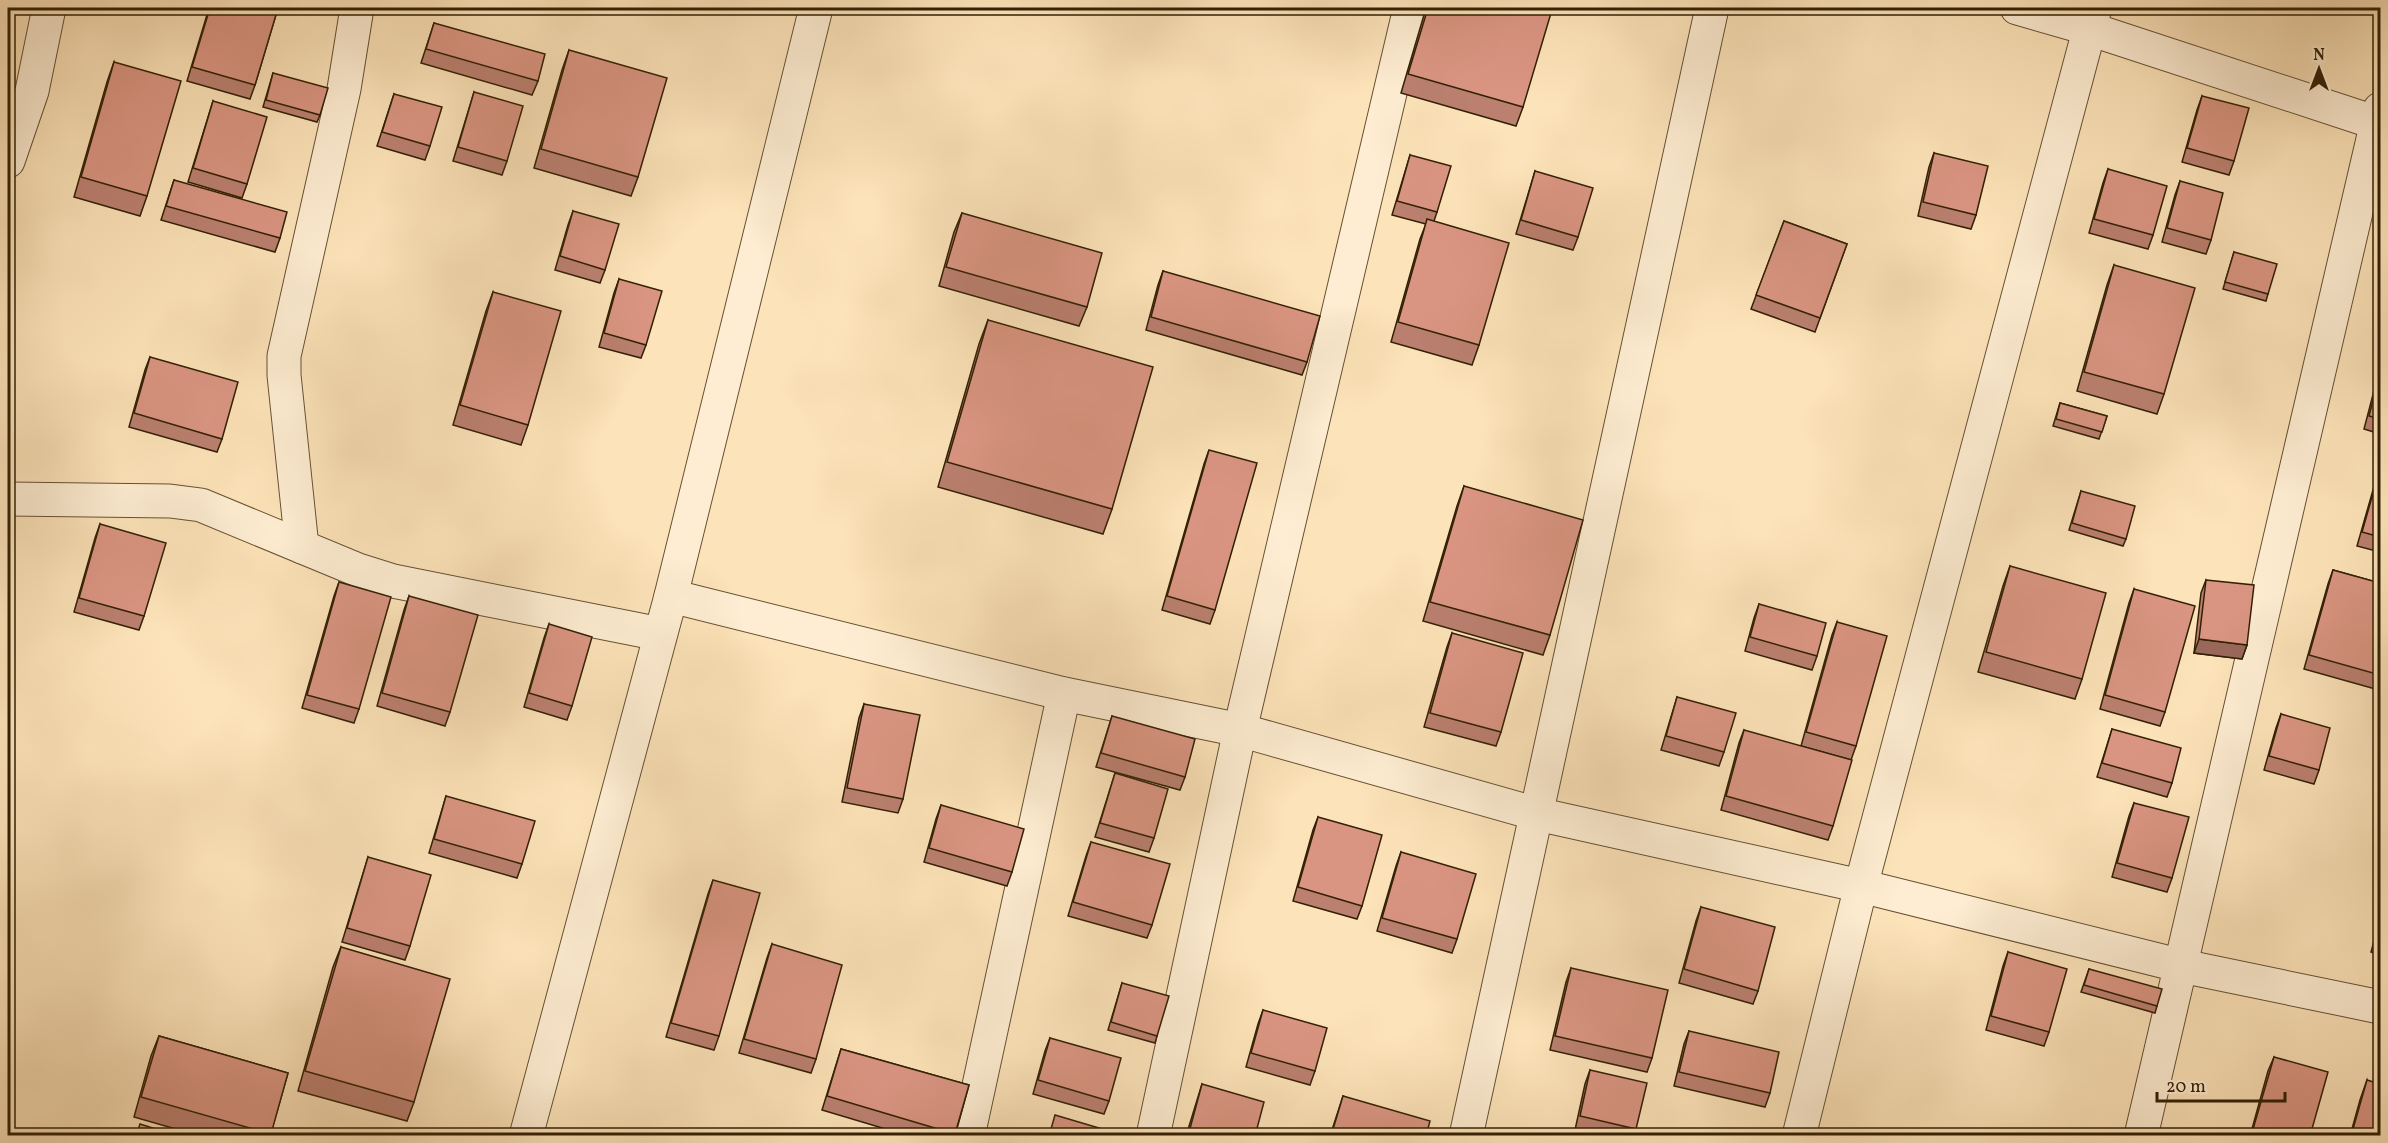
<svg xmlns="http://www.w3.org/2000/svg" width="2388" height="1143" font-family="Vollkorn,serif">
<style>
.lines{fill:none;stroke-linecap:round;stroke-linejoin:round}
.minor-casing{stroke:#655132;stroke-width:35}
.minor{stroke:#feedd2;stroke-width:33}
.wall{fill:#bb8070;stroke:#322005;stroke-width:1.5}
.shaded-wall{fill:#99685b;stroke:#322005;stroke-width:1.5}
.building{fill:#da9582;stroke:#322005;stroke-width:1.5}
</style>
<rect width="100%" height="100%" fill="#fde3b9"/>
<filter id="stains"><feTurbulence type="fractalNoise" baseFrequency=".00333" numOctaves="4"/><feColorMatrix values="0 0 0 0 .2 0 0 0 0 .09 0 0 0 0 .02 0 0 0 .5 -.17"/></filter>
<radialGradient id="worn" r=".72"><stop offset=".6" stop-color="#630" stop-opacity="0"/><stop offset="1" stop-color="#630" stop-opacity=".3"/></radialGradient>
<g class="lines">
<g class="minor-casing">
<g id="minor">
<polyline points="2017,8 2090,29 2380,124"/>
<polyline points="8,161 32,91 49,8"/>
<polyline points="8,499 170,501 201,505 358,570 393,581 660,634"/>
<polyline points="302,547 284,375 284,356 344,89 357,8"/>
<polyline points="671,596 1064,694 1240,730 1537,814 1861,886 2182,966 2380,1007"/>
<polyline points="526,1136 671,596 816,8"/>
<polyline points="968,1136 1064,694"/>
<polyline points="1153,1136 1240,730 1410,8"/>
<polyline points="1466,1136 1712,8"/>
<polyline points="1799,1136 1861,886 2095,8"/>
<polyline points="2141,1136 2380,109"/>
</g>
</g>
<use href="#minor" class="minor"/>
</g>
<g class="wall">
<polygon points="209,8 278,8 255,85 250,99 187,81"/>
<polygon points="1426,8 1533,8 1523,107 1516,126 1401,93"/>
<polygon points="434,23 538,81 532,95 421,63"/>
<polygon points="569,50 638,177 631,196 534,168 562,70"/>
<polygon points="114,62 147,196 140,216 74,197 107,82"/>
<polygon points="273,73 320,115 317,122 263,107"/>
<polygon points="474,92 507,161 502,175 453,161"/>
<polygon points="394,94 430,146 425,160 377,146"/>
<polygon points="2202,96 2234,161 2229,175 2182,162 2197,110"/>
<polygon points="213,101 247,184 242,198 188,182"/>
<polygon points="1934,153 1976,215 1971,229 1918,216 1929,167"/>
<polygon points="1410,155 1437,212 1434,221 1479,345 1472,365 1391,342 1420,239 1426,224 1392,215"/>
<polygon points="2108,169 2153,235 2148,249 2089,233 2103,183"/>
<polygon points="1535,171 1578,237 1573,250 1516,234"/>
<polygon points="174,180 280,238 275,252 161,220"/>
<polygon points="2180,181 2211,240 2206,254 2162,242 2175,195"/>
<polygon points="573,211 605,270 600,283 555,270 568,225"/>
<polygon points="962,213 1087,307 1079,326 939,286 954,232"/>
<polygon points="1784,221 1847,244 1815,332 1751,309"/>
<polygon points="2234,252 2268,294 2266,301 2223,289"/>
<polygon points="2114,265 2164,394 2157,414 2077,391 2107,285"/>
<polygon points="1163,271 1307,362 1302,375 1146,330 1158,285"/>
<polygon points="619,279 646,345 641,358 599,347 614,293"/>
<polygon points="493,292 528,425 521,445 453,425 486,311"/>
<polygon points="988,320 1112,509 1103,534 938,487 979,344"/>
<polygon points="150,357 222,439 217,452 129,427 145,370"/>
<polygon points="2380,372 2380,434 2364,429 2376,383"/>
<polygon points="2060,403 2107,416 2099,439 2053,426"/>
<polygon points="1209,450 1215,610 1210,624 1162,610 1204,464"/>
<polygon points="2378,476 2380,477 2380,552 2357,546 2373,490"/>
<polygon points="1464,486 1550,635 1543,655 1423,621 1457,506"/>
<polygon points="2081,491 2126,539 2123,546 2069,530"/>
<polygon points="100,524 144,616 139,630 74,612 95,538"/>
<polygon points="2010,566 2082,679 2075,699 1978,672 2003,586"/>
<polygon points="2333,570 2380,583 2380,687 2379,690 2304,669 2328,584"/>
<polygon points="2206,580 2247,645 2242,659 2194,653 2201,593"/>
<polygon points="339,582 359,709 354,723 302,708 334,596"/>
<polygon points="2134,589 2165,712 2160,726 2100,709 2129,603"/>
<polygon points="409,596 450,712 445,726 377,706 404,610"/>
<polygon points="1759,604 1817,656 1812,670 1745,651 1754,618"/>
<polygon points="1837,622 1856,746 1851,760 1801,746 1832,635"/>
<polygon points="549,624 572,706 567,720 524,707 544,638"/>
<polygon points="1452,633 1501,732 1496,746 1424,727 1447,647"/>
<polygon points="1677,697 1724,752 1719,766 1661,750"/>
<polygon points="864,704 903,799 898,813 842,802 859,718"/>
<polygon points="2281,714 2319,770 2314,784 2264,770 2276,728"/>
<polygon points="1112,716 1185,777 1180,790 1096,767"/>
<polygon points="2112,729 2172,783 2167,797 2097,777"/>
<polygon points="1744,730 1833,826 1828,840 1721,810 1739,743"/>
<polygon points="1115,773 1154,838 1149,852 1095,837"/>
<polygon points="446,796 522,864 517,878 429,853"/>
<polygon points="2134,803 2172,878 2167,892 2112,877 2129,816"/>
<polygon points="941,805 1012,872 1007,886 924,862 936,819"/>
<polygon points="1318,817 1362,906 1357,919 1293,901 1313,830"/>
<polygon points="1091,842 1152,925 1147,938 1068,916 1086,856"/>
<polygon points="1401,852 1457,939 1452,953 1377,931 1396,866"/>
<polygon points="368,857 410,946 405,960 342,942"/>
<polygon points="713,880 719,1036 714,1050 666,1037 708,894"/>
<polygon points="1701,907 1758,991 1753,1004 1679,983 1696,921"/>
<polygon points="2380,919 2380,955 2371,952"/>
<polygon points="772,944 816,1059 811,1073 739,1053 767,958"/>
<polygon points="341,947 414,1102 407,1121 298,1091 333,967"/>
<polygon points="2008,952 2049,1032 2044,1046 1986,1030 2003,966"/>
<polygon points="1571,968 1652,1058 1647,1072 1550,1050 1566,982"/>
<polygon points="2089,969 2157,1006 2155,1013 2081,992"/>
<polygon points="1122,983 1157,1036 1155,1043 1108,1030"/>
<polygon points="1263,1010 1315,1071 1310,1085 1246,1067 1258,1024"/>
<polygon points="1689,1031 1770,1093 1765,1107 1674,1086 1684,1044"/>
<polygon points="159,1036 288,1073 270,1136 200,1136 134,1117 151,1056"/>
<polygon points="1050,1038 1109,1101 1104,1114 1033,1094 1045,1051"/>
<polygon points="841,1049 969,1085 955,1136 909,1136 822,1110"/>
<polygon points="2274,1057 2310,1136 2250,1136 2268,1071"/>
<polygon points="1590,1070 1636,1129 1634,1136 1600,1136 1575,1130 1585,1084"/>
<polygon points="2367,1080 2380,1136 2350,1136 2360,1100"/>
<polygon points="1202,1084 1255,1136 1186,1136"/>
<polygon points="1343,1096 1426,1136 1330,1136"/>
</g>
<polygon class="shaded-wall" points="2199,639 2247,645 2242,659 2194,653"/>
<g class="building">
<polygon points="210,8 278,8 255,85 192,67"/>
<polygon points="1428,8 1533,8 1551,13 1523,107 1408,74"/>
<polygon points="434,23 545,54 538,81 426,49"/>
<polygon points="569,50 667,78 638,177 541,149"/>
<polygon points="114,62 181,81 147,196 81,177"/>
<polygon points="273,73 328,88 320,115 266,100"/>
<polygon points="474,92 523,106 507,161 458,147"/>
<polygon points="394,94 442,107 430,146 382,132"/>
<polygon points="2202,96 2249,108 2234,161 2187,148"/>
<polygon points="213,101 267,117 247,184 193,168"/>
<polygon points="1934,153 1988,166 1976,215 1923,202"/>
<polygon points="1410,155 1451,166 1437,212 1397,201"/>
<polygon points="2108,169 2167,186 2153,235 2094,219"/>
<polygon points="1535,171 1593,188 1578,237 1521,220"/>
<polygon points="174,180 287,212 280,238 166,206"/>
<polygon points="2180,181 2223,193 2211,240 2167,228"/>
<polygon points="573,211 619,224 605,270 560,256"/>
<polygon points="962,213 1102,253 1087,307 946,267"/>
<polygon points="1427,219 1509,243 1479,345 1398,322"/>
<polygon points="1784,221 1847,244 1820,318 1756,295"/>
<polygon points="2234,252 2277,264 2268,294 2225,282"/>
<polygon points="2114,265 2195,288 2164,394 2084,372"/>
<polygon points="1163,271 1320,316 1307,362 1151,317"/>
<polygon points="619,279 662,291 646,345 604,333"/>
<polygon points="493,292 561,311 528,425 460,405"/>
<polygon points="988,320 1153,367 1112,509 947,462"/>
<polygon points="150,357 238,382 222,439 134,413"/>
<polygon points="2380,373 2380,419 2369,416"/>
<polygon points="2060,403 2107,416 2102,432 2056,419"/>
<polygon points="1209,450 1257,463 1215,610 1167,596"/>
<polygon points="2378,476 2380,477 2380,537 2362,532"/>
<polygon points="1464,486 1583,520 1550,635 1430,602"/>
<polygon points="2081,491 2135,506 2126,539 2072,523"/>
<polygon points="100,524 166,543 144,616 79,598"/>
<polygon points="2010,566 2106,593 2082,679 1986,652"/>
<polygon points="2333,570 2380,583 2380,675 2309,655"/>
<polygon points="2206,580 2254,585 2247,645 2199,639"/>
<polygon points="339,582 391,597 359,709 307,695"/>
<polygon points="2134,589 2195,606 2165,712 2105,695"/>
<polygon points="409,596 478,615 450,712 382,693"/>
<polygon points="1759,604 1826,623 1817,656 1750,637"/>
<polygon points="1837,622 1887,636 1856,746 1806,732"/>
<polygon points="549,624 592,637 572,706 529,693"/>
<polygon points="1452,633 1523,653 1501,732 1430,713"/>
<polygon points="1677,697 1736,713 1724,752 1666,736"/>
<polygon points="864,704 920,715 903,799 847,788"/>
<polygon points="2281,714 2330,728 2319,770 2269,756"/>
<polygon points="1112,716 1195,739 1185,777 1101,753"/>
<polygon points="2112,729 2181,748 2172,783 2102,763"/>
<polygon points="1744,730 1852,760 1833,826 1726,796"/>
<polygon points="1115,773 1168,789 1154,838 1100,823"/>
<polygon points="446,796 535,821 522,864 434,839"/>
<polygon points="2134,803 2189,817 2172,878 2117,863"/>
<polygon points="941,805 1024,829 1012,872 929,848"/>
<polygon points="1318,817 1382,835 1362,906 1298,887"/>
<polygon points="1091,842 1170,864 1152,925 1073,902"/>
<polygon points="1401,852 1476,874 1457,939 1382,918"/>
<polygon points="368,857 431,875 410,946 347,928"/>
<polygon points="713,880 760,893 719,1036 671,1023"/>
<polygon points="1701,907 1775,927 1758,991 1684,969"/>
<polygon points="2380,920 2380,947 2373,945"/>
<polygon points="772,944 842,965 816,1059 744,1039"/>
<polygon points="341,947 450,979 414,1102 305,1071"/>
<polygon points="2008,952 2067,969 2049,1032 1991,1016"/>
<polygon points="1571,968 1668,990 1652,1058 1555,1036"/>
<polygon points="2089,969 2162,989 2157,1006 2084,985"/>
<polygon points="1122,983 1169,996 1157,1036 1111,1022"/>
<polygon points="1263,1010 1327,1028 1315,1071 1251,1053"/>
<polygon points="1689,1031 1779,1052 1770,1093 1679,1072"/>
<polygon points="159,1036 288,1073 271,1134 141,1097"/>
<polygon points="1050,1038 1121,1058 1109,1101 1038,1080"/>
<polygon points="841,1049 969,1085 955,1134 827,1096"/>
<polygon points="2274,1057 2328,1072 2310,1136 2251,1136"/>
<polygon points="1590,1070 1647,1083 1636,1129 1580,1116"/>
<polygon points="2367,1080 2380,1084 2380,1136 2351,1136"/>
<polygon points="1202,1084 1264,1102 1255,1136 1188,1136"/>
<polygon points="1343,1096 1430,1121 1426,1136 1331,1136"/>
<polygon points="1055,1115 1126,1136 1049,1136"/>
<polygon points="140,1124 178,1136 136,1136"/>
</g>
<rect width="2388" height="1143" fill="none" stroke="#fde3b9" stroke-width="30"/>
<rect x="9" y="9" width="2370" height="1125" fill="none" stroke="#322005" stroke-width="3"/>
<rect x="15" y="15" width="2358" height="1113" fill="none" stroke="#322005" stroke-width="1.5"/>
<g transform="translate(2319 69)" stroke="#feedd2" stroke-width="4.5" paint-order="stroke">
<path d="M0-4.5L10 22L0 15L-10 22Z" fill="#322005"/>
<text y="-9" font-size="16" font-weight="bold" text-anchor="middle" fill="#322005">N</text>
</g>
<path d="M2157 1092v9h128v-9" fill="none" stroke="#322005" stroke-width="3"/>
<text x="2166" y="1092" font-size="18" fill="#322005" stroke="#feedd2" stroke-width="4.5" paint-order="stroke">20 m</text>
<rect width="100%" height="100%" filter="url(#stains)"/>
<rect width="100%" height="100%" fill="url(#worn)"/>
</svg>
